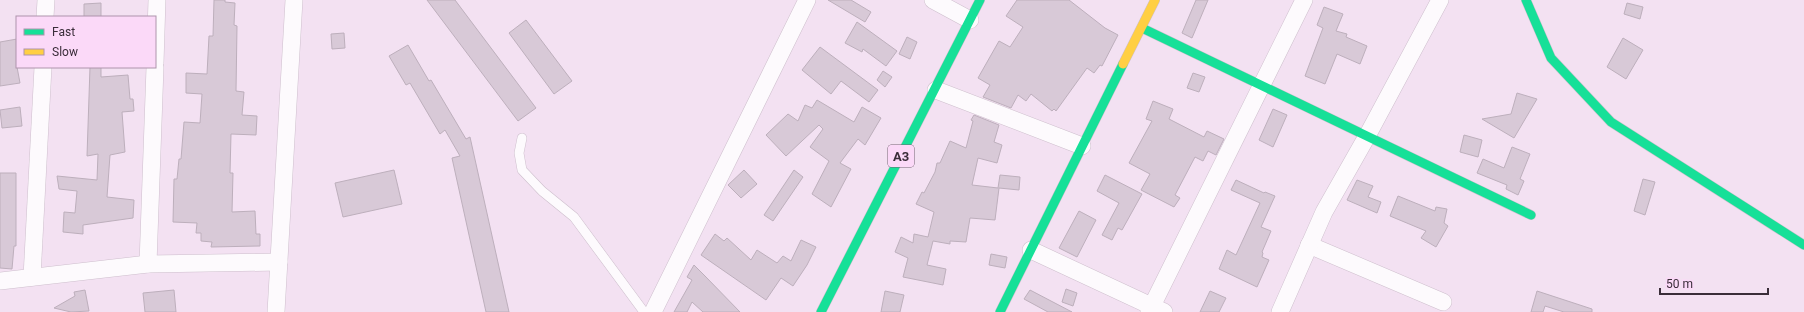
<svg xmlns="http://www.w3.org/2000/svg" width="1804" height="312" font-family="Roboto,sans-serif">
<style>
.building{fill:#d8c9d7;stroke:#bdafbc}
.lines{fill:none;stroke-linecap:round;stroke-linejoin:round}
.lane-casing{stroke:#cebfcd;stroke-width:10}
.street-casing{stroke:#cebfcd;stroke-width:18}
.fast-casing{stroke:#cebfcd;stroke-width:10}
.slow-casing{stroke:#cebfcd;stroke-width:10}
.lane{stroke:#fdfafd;stroke-width:9}
.street{stroke:#fdfafd;stroke-width:17}
.fast{stroke:#16e098;stroke-width:9}
.slow{stroke:#ffcf43;stroke-width:9}
.labels{text-anchor:middle;stroke-width:3;stroke-linejoin:round;paint-order:stroke}
.shield{fill:#fbd9f8;stroke:#746172;stroke-width:1}
.shield-label{font-size:13px;font-weight:bold;fill:#3a2d39}
</style>
<rect width="100%" height="100%" fill="#f3e1f2"/>
<g class="building">
<polygon points="214,0 225,0 225,2 235,3 234,25 237,26 236,91 244,92 242,115 257,116 256,135 231,134 230,173 233,173 232,212 255,211 256,234 260,234 260,246 211,247 212,242 201,241 201,233 196,233 197,223 173,222 174,179 177,179 179,159 181,159 184,122 200,123 202,94 186,93 186,73 207,74 209,36 213,36"/>
<polygon points="427,0 455,0 536,108 518,121"/>
<polygon points="828,0 851,0 871,12 865,22"/>
<polygon points="1017,0 1069,0 1105,28 1118,35 1102,66 1100,65 1094,73 1087,68 1056,111 1054,109 1052,111 1031,94 1026,101 1018,95 1011,108 983,97 990,85 978,78 999,41 1010,47 1023,27 1006,16"/>
<polygon points="1196,0 1208,0 1192,38 1182,33"/>
<polygon points="101,3 101,17 84,17 84,4"/>
<polygon points="1627,3 1643,7 1640,19 1624,14"/>
<polygon points="1324,7 1343,14 1336,31 1347,34 1346,37 1367,46 1360,64 1337,54 1325,84 1305,76 1323,28 1317,25"/>
<polygon points="526,20 572,81 554,94 509,33"/>
<polygon points="857,22 897,51 886,66 863,49 862,52 845,43"/>
<polygon points="344,33 345,48 332,49 331,34"/>
<polygon points="907,37 917,42 910,59 899,54"/>
<polygon points="1623,38 1643,50 1626,79 1607,67"/>
<polygon points="17,39 17,67 20,83 0,86 0,42"/>
<polygon points="408,45 429,81 431,80 466,139 470,137 509,312 486,312 452,158 460,156 445,130 440,134 410,83 406,85 389,56"/>
<polygon points="820,47 878,90 869,102 841,81 831,94 802,70"/>
<polygon points="90,67 101,67 101,77 128,75 130,99 133,99 134,111 122,112 125,152 110,155 107,197 134,200 133,218 83,225 83,234 63,232 64,212 75,213 77,191 59,189 57,176 97,180 98,154 87,156"/>
<polygon points="883,71 892,77 885,87 877,80"/>
<polygon points="1193,73 1205,77 1199,92 1187,88"/>
<polygon points="1517,93 1537,99 1514,138 1482,119 1511,114"/>
<polygon points="817,100 854,122 862,107 881,118 865,145 858,139 840,163 851,169 831,207 812,194 829,161 810,147 823,129 819,125 786,156 766,135 788,114 798,121 805,105 812,108"/>
<polygon points="1153,101 1173,109 1169,119 1204,137 1207,131 1224,139 1216,155 1208,151 1203,161 1195,157 1175,195 1180,198 1174,207 1141,190 1150,174 1129,163 1152,121 1146,119"/>
<polygon points="20,107 22,126 2,128 0,110"/>
<polygon points="1273,109 1287,115 1273,147 1259,140"/>
<polygon points="974,115 999,125 994,142 1002,145 997,163 978,158 972,185 998,188 1000,175 1020,177 1019,190 999,188 995,220 970,218 966,242 950,241 950,244 933,241 927,265 946,269 943,285 903,277 908,258 895,252 901,237 913,243 914,234 928,237 934,212 916,204 922,192 924,193 935,172 937,163 940,163 950,141 966,148 973,121 971,120"/>
<polygon points="1464,135 1482,140 1478,157 1460,152"/>
<polygon points="1512,147 1530,154 1520,179 1524,181 1518,195 1506,189 1507,185 1477,173 1483,159 1504,168"/>
<polygon points="394,170 402,204 343,217 335,183"/>
<polygon points="744,170 757,184 741,198 728,185"/>
<polygon points="794,170 803,177 773,221 764,215"/>
<polygon points="0,173 16,173 16,246 14,246 12,269 0,268"/>
<polygon points="1105,175 1142,194 1122,230 1118,228 1112,240 1102,235 1119,203 1097,191"/>
<polygon points="1643,179 1655,182 1645,215 1634,211"/>
<polygon points="1236,180 1264,193 1265,192 1275,196 1261,227 1271,231 1262,252 1263,253 1262,257 1269,260 1257,287 1219,269 1227,250 1236,255 1260,203 1231,190"/>
<polygon points="1357,180 1373,186 1368,197 1381,202 1377,213 1347,200"/>
<polygon points="1398,196 1435,211 1436,207 1447,209 1444,223 1448,226 1436,247 1421,238 1426,231 1390,216"/>
<polygon points="1079,211 1096,220 1077,257 1059,248"/>
<polygon points="715,234 724,241 727,238 751,260 757,250 777,263 783,256 791,261 801,240 816,247 807,265 793,286 781,278 766,300 701,255"/>
<polygon points="991,254 1007,257 1005,268 989,265"/>
<polygon points="694,265 705,276 740,312 703,312 692,302 687,312 674,312 692,280 687,277"/>
<polygon points="1066,289 1077,293 1073,306 1062,302"/>
<polygon points="85,290 89,311 71,312 54,308 75,296 74,292"/>
<polygon points="174,290 176,312 145,312 143,293"/>
<polygon points="1030,290 1072,312 1048,312 1024,299"/>
<polygon points="885,291 904,295 900,312 881,312"/>
<polygon points="1210,291 1226,298 1219,312 1200,312"/>
<polygon points="1537,291 1592,309 1592,312 1564,312 1545,306 1543,312 1531,312"/>
</g>
<g class="lines">
<g class="lane-casing">
<polyline id="lane" points="522,138 519,153 522,170 542,191 574,217 644,312"/>
</g>
<g class="street-casing">
<g id="street">
<polyline points="933,0 970,20"/>
<polyline points="45,17 46,0"/>
<polyline points="155,63 157,0"/>
<polyline points="936,90 1082,146"/>
<polyline points="1309,245 1443,302"/>
<polyline points="1031,250 1164,312"/>
<polyline points="148,264 155,67"/>
<polyline points="32,277 43,67"/>
<polyline points="0,281 148,264 279,262"/>
<polyline points="276,312 294,0"/>
<polyline points="653,312 807,0"/>
<polyline points="1149,312 1304,0"/>
<polyline points="1280,312 1324,212 1366,138 1440,0"/>
</g>
</g>
<g class="fast-casing">
<g id="fast">
<polyline points="1526,0 1551,58 1611,122 1804,245"/>
<polyline points="1142,28 1531,215"/>
<polyline points="821,312 980,0"/>
<polyline points="1000,312 1123,64"/>
</g>
</g>
<g class="slow-casing">
<polyline id="slow" points="1123,64 1155,0"/>
</g>
<use href="#lane" class="lane"/>
<use href="#street" class="street"/>
<use href="#fast" class="fast"/>
<use href="#slow" class="slow"/>
</g>
<g class="labels">
<rect class="shield" x="888" y="145" width="26" height="22" rx="3"/>
<g class="shield-label">
<text x="901" y="161">A3</text>
</g>
</g>
<rect x="16" y="16" width="140" height="52" fill="#fbd9f8" stroke="#ae94ac"/>
<rect x="24" y="29" width="20" height="6" fill="#16e098" stroke="#ae94ac"/>
<text x="52" y="36" font-size="12" fill="#3a2d39">Fast</text>
<rect x="24" y="49" width="20" height="6" fill="#ffcf43" stroke="#ae94ac"/>
<text x="52" y="56" font-size="12" fill="#3a2d39">Slow</text>
<path d="M1660 288v6h108v-6" fill="none" stroke="#3a2d39" stroke-width="2"/>
<text x="1666" y="288" font-size="12" fill="#3a2d39" stroke="#fbd9f8" stroke-width="3" paint-order="stroke">50 m</text>
</svg>
